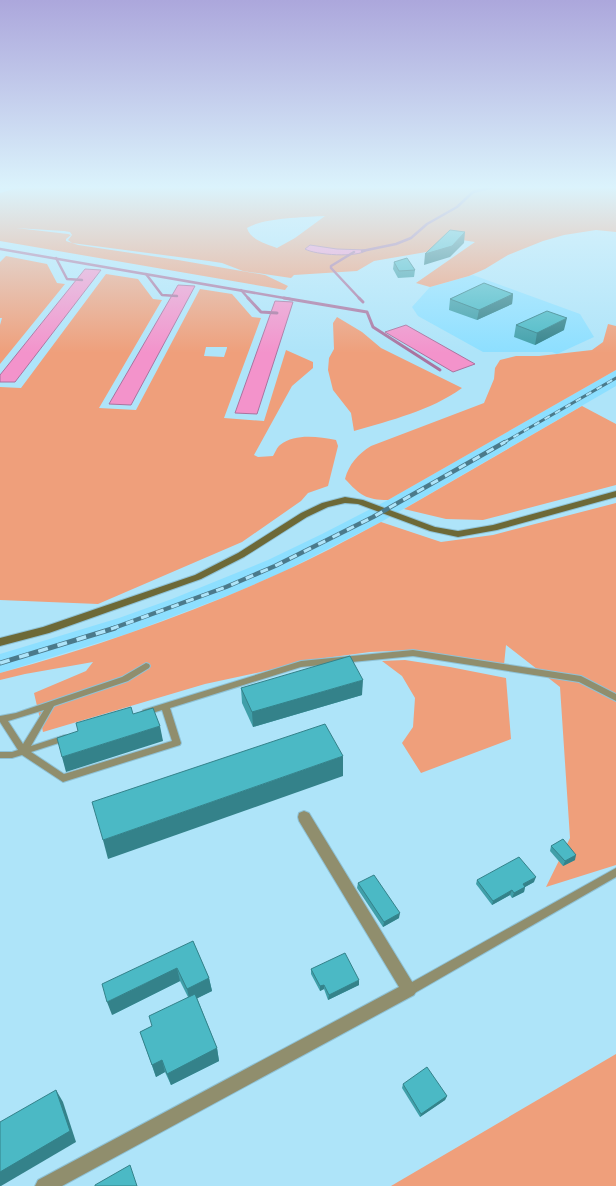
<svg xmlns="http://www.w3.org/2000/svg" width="616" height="1186" font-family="Poppins,sans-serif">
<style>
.built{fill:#8ddfff}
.green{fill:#ef9f7b;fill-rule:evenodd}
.water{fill:#f393cb;stroke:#aa739f}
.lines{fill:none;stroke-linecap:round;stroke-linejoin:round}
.stream-far1{stroke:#aa739f;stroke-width:2.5}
.stream{stroke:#aa739f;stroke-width:3}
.lane-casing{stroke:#8fc2d6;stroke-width:2}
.street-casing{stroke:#8fc2d6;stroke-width:2}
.secondary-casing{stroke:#8fc2d6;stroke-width:2}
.lane{fill:#908e6d;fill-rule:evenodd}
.street{fill:#908e6d;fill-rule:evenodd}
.secondary{fill:#6d6937;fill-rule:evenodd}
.rail-far2-casing{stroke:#4b7a8b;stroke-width:3}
.rail-far1-casing{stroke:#4b7a8b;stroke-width:4.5}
.rail-casing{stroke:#4b7a8b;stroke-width:5}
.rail-far2{stroke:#aee4f9;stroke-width:2;stroke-dasharray:6;stroke-linecap:butt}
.rail-far1{stroke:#aee4f9;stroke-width:3;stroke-dasharray:8;stroke-linecap:butt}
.rail{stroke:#aee4f9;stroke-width:3.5;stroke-dasharray:10;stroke-linecap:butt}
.wall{fill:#409fa9}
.shaded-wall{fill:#34828a}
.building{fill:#4bb9c5;stroke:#34828a}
</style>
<rect width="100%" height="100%" fill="#aee4f9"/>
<g class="built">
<polygon points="473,275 580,314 594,337 557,354 552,352 483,352 418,316 412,307 430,287"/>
<polygon points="616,370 616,386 381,522 281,573 232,594 127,634 0,673 0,654 119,618 172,599 268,560 322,534 388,500"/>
</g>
<g class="green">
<path d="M21,187H616V232L596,230L564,235L543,241L508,255L485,269L469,276L430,287L416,283L475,242L449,238L432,251L374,261L357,271L294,275L291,278L243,271L222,263L209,261L72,243L68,240L72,235L70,232L64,231L16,228L68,234L71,235L66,239V241L78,245L178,260L265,275L288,286L285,290L0,241V193ZM325,216L295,238L277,248C267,244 250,240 247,228C262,218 306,217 325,216Z"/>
<polygon points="6,256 47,264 57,283 65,284 0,364 0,325 2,318 0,318 0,262"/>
<path d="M106,274L138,279L153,299L162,300L99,408L136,410L200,289L232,294L252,317L261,318L224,418L264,421L286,350L313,362V368L292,386L254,455L258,457L273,456C275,453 277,447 280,445C296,433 318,437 336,440L338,446L328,486L308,493L301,501L242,542L98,604L0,600V387L21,388ZM206,347H227V348L224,357L204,356Z"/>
<path d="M337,317L362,332L381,348L462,388C430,411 391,420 354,431L351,413L333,390L328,370L329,358L334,349L333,323Z"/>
<path d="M608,324L616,326V370L388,500C366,500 360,495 345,479C349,464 358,454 371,446L484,403L494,379L495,368L500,360L516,356H539L592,350L603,342Z"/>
<polygon points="582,406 616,424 616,485 483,520 446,519 404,509"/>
<path d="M616,503V865L546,887L570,838L560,687L506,645L504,665L412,650L370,652L325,658L205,684L43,732L34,693L86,671L93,662L25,674L0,680V673C96,647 190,614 280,573C314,558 347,540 381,522L441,542L493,535Z"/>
<polygon points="405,660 450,667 506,678 511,739 421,773 402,743 413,727 415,698 402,676 382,661"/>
<polygon points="616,1054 616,1186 391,1186"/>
</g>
<g class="water">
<path d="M310,245L337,249L367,250C358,258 315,255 305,249Z"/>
<polygon points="85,269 101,270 15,382 0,382 0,375"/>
<polygon points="178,285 195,286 131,405 109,404"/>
<polygon points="275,301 293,302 257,414 235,413"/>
<polygon points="406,325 475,364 453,372 385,332"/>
</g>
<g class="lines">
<g class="stream-far1">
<polyline points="0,249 290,299"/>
<polyline points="362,251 396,244 411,238 427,224 457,207 473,192 494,187"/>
<polyline points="354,252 331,266 331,268 360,299"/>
<polyline points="56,258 67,279 82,280"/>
<polyline points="146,274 162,295 177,296"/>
<polyline points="241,290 249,299"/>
</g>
<g class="stream">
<polyline points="248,298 261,312 277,313"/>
<polyline points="284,298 367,312 373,327 440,370"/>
<polyline points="359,298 363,302"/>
</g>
<g class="lane-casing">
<g id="lane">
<path d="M413,650L581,676L616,694V701L579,682L413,656L301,667L170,708L181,743L180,745L63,782L22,755L12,758H0V752H12L18,750L0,722V716L16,713L122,677L146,663L149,664L150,666L149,668L128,681L54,706L31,746L65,735L68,736L69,738L68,740L31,752L64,774L172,741L162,710L146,715L143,714L142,712L143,710L301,661ZM44,710L23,744L8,721Z"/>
<polygon points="616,868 616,877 413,994 409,995 405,994 404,990 405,986"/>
</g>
</g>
<g class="street-casing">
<polygon id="street" points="304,811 309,813 414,985 417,990 414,995 62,1186 35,1186 38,1180 399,987 299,821 298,817 299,813"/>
</g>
<g class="secondary-casing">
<polygon id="secondary" points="616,491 616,497 497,530 458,537 430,531 358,504 345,503 328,507 307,517 244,557 201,579 49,633 0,646 0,638 43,627 195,575 238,553 301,513 322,503 345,497 363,500 435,527 458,531 493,525"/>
</g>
<use href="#lane" class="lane"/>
<use href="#street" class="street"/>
<use href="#secondary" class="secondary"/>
<g class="rail-far2-casing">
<polyline id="rail-far2" points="503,443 616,378"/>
</g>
<g class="rail-far1-casing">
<polyline id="rail-far1" points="111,629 226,587 275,566 373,517 505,442"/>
</g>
<g class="rail-casing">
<polyline id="rail" points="0,663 115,628"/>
</g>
<use href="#rail-far2" class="rail-far2"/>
<use href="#rail-far1" class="rail-far1"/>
<use href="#rail" class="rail"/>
</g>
<g class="wall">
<polygon points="394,262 415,270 414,277 398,278 393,269"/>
<polygon points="513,294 512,304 477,320 449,310 450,299"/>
<polygon points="516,325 564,330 535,345 514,337"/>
<polygon points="241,688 362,695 253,727 242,703"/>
<polygon points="551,846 575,860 563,866 550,851"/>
<polygon points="477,880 534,882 525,887 524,892 512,898 510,895 492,905 476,884"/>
<polygon points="358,883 399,918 383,927 357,888"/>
<polygon points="193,941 209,978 212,991 197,998 217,1048 219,1061 171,1085 165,1072 156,1077 140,1032 152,1026 188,997 180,981 112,1015"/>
<polygon points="311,969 359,985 328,1000 324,989 320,991 311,974"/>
<polygon points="403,1084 447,1096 445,1100 420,1117 402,1088"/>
</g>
<g class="shaded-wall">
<polygon points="465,232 464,243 450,257 424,265 425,254"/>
<polygon points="513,294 512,304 477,320 479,310"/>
<polygon points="567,318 564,330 535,345 537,333"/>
<polygon points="363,680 362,695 253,727 252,712"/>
<polygon points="160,726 163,741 66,772 62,757"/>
<polygon points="343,756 343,776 108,859 103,840"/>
<polygon points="576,855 575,860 563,866 565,861"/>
<polygon points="536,877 534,882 525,887 524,892 512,898 514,893 523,884"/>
<polygon points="512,890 510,895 492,905 493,901"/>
<polygon points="400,913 399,918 383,927 384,922"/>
<polygon points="177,968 180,981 112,1015 107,1002"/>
<polygon points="209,978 212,991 190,1002 187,989"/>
<polygon points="359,980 359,985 328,1000 329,995"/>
<polygon points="324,985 324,989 320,991 320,986"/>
<polygon points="217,1048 219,1061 171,1085 167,1074"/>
<polygon points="162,1060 165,1072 156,1077 152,1065"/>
<polygon points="56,1090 63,1102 76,1142 1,1186 0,1186 0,1172"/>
<polygon points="447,1096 445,1100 420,1117 421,1114"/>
</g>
<g class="building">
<polygon points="450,230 465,232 452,246 425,254"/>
<polygon points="407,258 415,270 399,271 394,262"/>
<polygon points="484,283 513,294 479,310 450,299"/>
<polygon points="547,311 567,318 537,333 516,325"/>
<polygon points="350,656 363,680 252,712 241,688"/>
<polygon points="131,707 133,714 153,708 160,726 62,757 57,738 78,731 76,723"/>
<polygon points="325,724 343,756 103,840 92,802"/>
<polygon points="563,839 576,855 565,861 551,846"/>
<polygon points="519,857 536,877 523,884 525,887 514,893 512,890 493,901 477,880"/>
<polygon points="374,875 400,913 384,922 358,883"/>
<polygon points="193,941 209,978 187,989 177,968 107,1002 102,984"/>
<polygon points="345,953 359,980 329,995 324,985 320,986 311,969"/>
<polygon points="195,994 217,1048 167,1074 162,1060 152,1065 140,1032 152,1026 149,1016"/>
<polygon points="427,1067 447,1096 421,1114 403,1084"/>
<polygon points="56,1090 70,1131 0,1172 0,1122"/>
<polygon points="130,1165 137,1186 95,1186 95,1185"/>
</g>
<linearGradient id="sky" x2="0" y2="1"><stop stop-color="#aca7dc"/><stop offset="0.53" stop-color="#dbf3fc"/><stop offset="1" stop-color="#dbf3fc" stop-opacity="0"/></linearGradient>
<rect width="616" height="353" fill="url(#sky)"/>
</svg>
